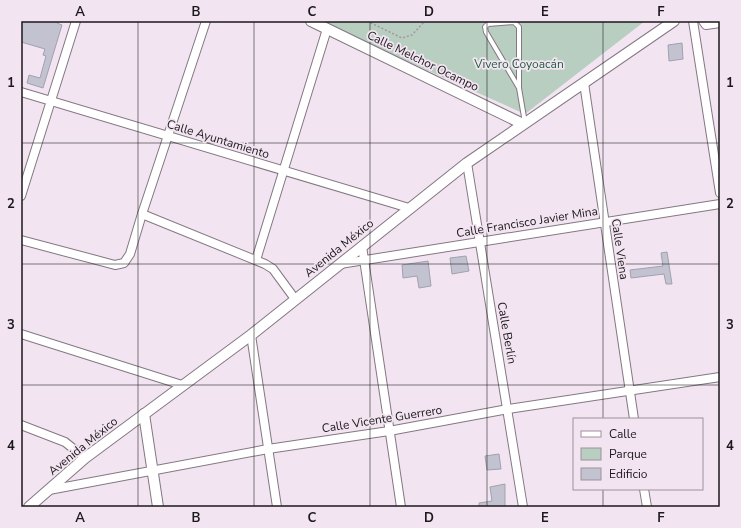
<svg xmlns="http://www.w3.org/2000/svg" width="741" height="528" font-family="'Nunito Sans',sans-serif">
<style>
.green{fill:#b8cec0}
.building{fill:#c2c2d0;stroke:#a1a1af}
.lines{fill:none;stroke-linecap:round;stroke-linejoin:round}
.service-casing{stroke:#837882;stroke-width:6}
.minor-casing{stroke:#837882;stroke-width:10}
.tertiary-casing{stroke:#837882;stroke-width:12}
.path{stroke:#a097a0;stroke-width:1.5;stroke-dasharray:2 2;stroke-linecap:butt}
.service{stroke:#fff;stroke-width:4}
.minor{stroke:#fff;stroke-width:8}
.tertiary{stroke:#fff;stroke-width:10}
.grid{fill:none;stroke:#1c181c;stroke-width:1;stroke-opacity:0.55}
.labels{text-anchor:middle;stroke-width:3.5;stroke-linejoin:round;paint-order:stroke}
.street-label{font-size:12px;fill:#1c181c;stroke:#f2e5f1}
.park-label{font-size:12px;fill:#235d40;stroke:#f2e5f1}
.neatline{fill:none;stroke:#1c181c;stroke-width:1.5}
.grid-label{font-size:13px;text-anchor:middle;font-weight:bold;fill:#1c181c}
</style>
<rect width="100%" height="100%" fill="#f2e5f1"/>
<polygon class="green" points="317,21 645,21 525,114"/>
<g class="building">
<polygon points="21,21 56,21 57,23 62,25 43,88 27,83 29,75 40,78 46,56 43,55 45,49 21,42"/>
<polygon points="682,43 683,59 669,61 668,45"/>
<polygon points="667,252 672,284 666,284 664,274 631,278 630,270 663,266 661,253"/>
<polygon points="466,256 469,271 452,274 450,258"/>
<polygon points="428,261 431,286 419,288 417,276 403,278 402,265"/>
<polygon points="499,454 501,469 487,470 485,456"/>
<polygon points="505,484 505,507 479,507 479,503 492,501 490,487"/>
</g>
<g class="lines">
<g class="service-casing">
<polyline id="service" points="519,88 486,32 485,27 488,24 514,22 519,27 519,88 525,123"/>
</g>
<g class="minor-casing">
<g id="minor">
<polyline points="693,21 720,193"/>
<polyline points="703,21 706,25 720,23"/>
<polyline points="584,83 634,419"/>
<polyline points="21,92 409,208"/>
<polyline points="467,163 523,507"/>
<polyline points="21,196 76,21"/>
<polyline points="142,214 265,264 273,269 295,299"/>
<polyline points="21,240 115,265 124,263 130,254 142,214 206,21"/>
<polyline points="362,246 401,507"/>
<polyline points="256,260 327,29"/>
<polyline points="340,264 720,204"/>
<polyline points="21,334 182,385"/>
<polyline points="251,335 277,507"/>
<polyline points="21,425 65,442 85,458"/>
<polyline points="644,489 647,507"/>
<polyline points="49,490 268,449 389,431 508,409 720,377"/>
</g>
</g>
<g class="tertiary-casing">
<g id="tertiary">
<polyline points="311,21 523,124"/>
<polyline points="144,414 158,507"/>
<polyline points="29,507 85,458 251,335 467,163 674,21"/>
</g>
</g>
<polyline class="path" points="367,21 402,38 412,35 425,21"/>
<use href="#service" class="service"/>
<use href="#minor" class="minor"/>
<use href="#tertiary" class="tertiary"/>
</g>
<path class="grid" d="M138,21V507M254,21V507M370,21V507M487,21V507M603,21V419M21,143H720M21,264H720M21,385H720M603,489V507"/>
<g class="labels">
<g class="street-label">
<text transform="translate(423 61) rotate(26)" y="4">Calle Melchor Ocampo</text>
<text transform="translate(218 139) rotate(17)" y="4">Calle Ayuntamiento</text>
<text transform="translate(527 222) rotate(-9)" y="4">Calle Francisco Javier Mina</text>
<text transform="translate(339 248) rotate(-39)" y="4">Avenida México</text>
<text transform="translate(620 249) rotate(82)" y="4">Calle Viena</text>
<text transform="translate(507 333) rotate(80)" y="4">Calle Berlín</text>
<text transform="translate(382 419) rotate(-9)" y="4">Calle Vicente Guerrero</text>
<text transform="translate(83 446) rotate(-39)" y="4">Avenida México</text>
</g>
<g class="park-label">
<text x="519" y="68">Vivero Coyoacán</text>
</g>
</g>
<rect width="741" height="528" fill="none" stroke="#f2e5f1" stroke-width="44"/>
<rect x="573" y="418" width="130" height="72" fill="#f2e5f1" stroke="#9c939c"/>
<rect x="581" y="431" width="20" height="6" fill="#ffffff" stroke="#9c939c"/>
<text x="609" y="438" font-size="12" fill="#1c181c">Calle</text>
<rect x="581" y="448" width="20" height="12" fill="#b8cec0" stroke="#9c939c"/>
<text x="609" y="458" font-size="12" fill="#1c181c">Parque</text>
<rect x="581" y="468" width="20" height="12" fill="#c2c2d0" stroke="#9c939c"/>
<text x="609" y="478" font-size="12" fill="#1c181c">Edificio</text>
<rect x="22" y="22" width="697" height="484" class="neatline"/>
<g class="grid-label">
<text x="80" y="16">A</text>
<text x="196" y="16">B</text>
<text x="312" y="16">C</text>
<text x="429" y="16">D</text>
<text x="545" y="16">E</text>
<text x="661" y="16">F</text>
<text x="11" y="87">1</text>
<text x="730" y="87">1</text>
<text x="11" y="208">2</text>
<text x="730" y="208">2</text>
<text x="11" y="329">3</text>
<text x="730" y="329">3</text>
<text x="11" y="450">4</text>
<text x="730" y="450">4</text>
<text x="80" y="522">A</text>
<text x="196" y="522">B</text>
<text x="312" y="522">C</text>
<text x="429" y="522">D</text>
<text x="545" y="522">E</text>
<text x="661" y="522">F</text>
</g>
</svg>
